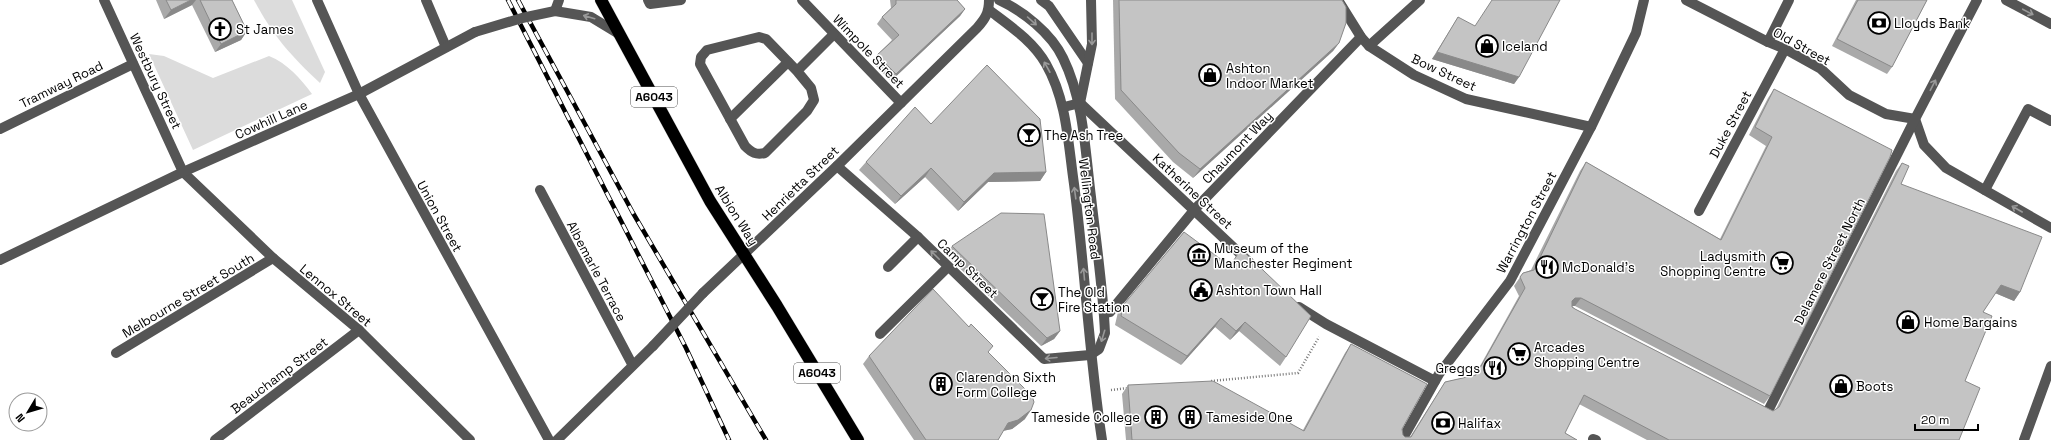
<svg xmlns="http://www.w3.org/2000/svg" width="2051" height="440" font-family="'Space Grotesk',sans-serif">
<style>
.green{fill:#dcdcdc}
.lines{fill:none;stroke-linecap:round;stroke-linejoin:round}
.highway-casing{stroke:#dbdbdb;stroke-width:13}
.path{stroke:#777;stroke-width:2.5;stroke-dasharray:1 2;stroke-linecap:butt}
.minor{stroke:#555;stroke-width:10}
.highway{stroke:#000;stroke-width:12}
.rail-casing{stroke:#000;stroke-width:4.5}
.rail{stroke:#fff;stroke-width:3;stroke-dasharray:9;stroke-linecap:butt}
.minor-bridge{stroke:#555;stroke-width:10}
.wall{fill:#a9a9a9}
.shaded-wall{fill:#898989}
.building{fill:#c4c4c4;stroke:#898989}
.oneway{stroke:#999}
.labels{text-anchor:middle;stroke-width:3;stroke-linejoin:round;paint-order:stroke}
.shield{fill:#fff;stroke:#4c4c4c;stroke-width:1}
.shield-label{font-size:12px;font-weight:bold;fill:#000}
.poi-label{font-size:13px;fill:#000;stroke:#fff;text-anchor:start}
.street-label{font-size:13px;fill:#000;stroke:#fff}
</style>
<rect width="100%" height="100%" fill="#fff"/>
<g class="green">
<path d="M254,0H292L325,72L320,83C291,56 273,36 254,0Z"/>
<path d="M149,54L164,56L213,78L269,56C287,63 301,79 312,94L193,150Z"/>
</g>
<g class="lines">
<g class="highway-casing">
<polyline id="highway" points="601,0 710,201 777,306 858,440"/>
</g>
<g class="path">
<polyline points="1211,381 1298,373 1319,337"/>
<polyline points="1111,390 1128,388"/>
</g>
<g class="minor">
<polyline points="104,0 183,172 273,258 359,330 470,440"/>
<polyline points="317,0 359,94 549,440"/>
<polyline points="426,0 446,47"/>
<polyline points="559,0 555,11 591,17 619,34"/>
<polyline points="648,0 650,4 681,0"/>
<polyline points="802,0 901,103"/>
<path d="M999,0C1023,11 1051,33 1063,58C1084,101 1085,150 1091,197C1096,242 1103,287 1105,333L1099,349L1090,355"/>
<polyline points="1041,0 1049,6 1088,63"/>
<polyline points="1338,0 1361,37 1369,46 1414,75 1466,99 1591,127"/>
<polyline points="1686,0 1768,42 1785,49 1821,69 1849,95 1886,114 1915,119"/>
<polyline points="2006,0 2051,24"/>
<path d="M989,10C1010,26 1033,41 1046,64C1067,101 1068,143 1074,184C1085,269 1089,355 1102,440"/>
<polyline points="1768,42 1789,0"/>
<polyline points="1369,46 1420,0"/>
<path d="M797,71L766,39L759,37L707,50L701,57L700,64L745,146C752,153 756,155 765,153L807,111L814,100L811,88L797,71L834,34"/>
<polyline points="1080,103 1249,262"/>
<polyline points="1064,107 1080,103 1092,44 1091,0"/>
<polyline points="730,119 788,62"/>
<polyline points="1915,119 1924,145 1946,168 2051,228"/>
<polyline points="0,129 133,64"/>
<polyline points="837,166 918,237 1044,359 1090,355"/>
<polyline points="540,190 632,364"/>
<polyline points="1985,190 2028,109 2051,121"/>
<polyline points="1699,211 1785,49"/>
<polyline points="0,260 183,172 359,94 475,32"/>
<polyline points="888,267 918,237"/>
<path d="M703,293L837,166L977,28C985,19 989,13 989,0"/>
<polyline points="1299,307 1326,324 1435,381"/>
<polyline points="1104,313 1110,312 1195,209 1361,37"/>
<polyline points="880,334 948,267"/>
<polyline points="116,353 273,258"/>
<polyline points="1760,410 1767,413 1915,119 1977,0"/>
<polyline points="1593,439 1596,440"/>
<polyline points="215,440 359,330"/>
<polyline points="557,440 653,346"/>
<polyline points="1402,440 1439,374 1510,281 1591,127 1636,33 1644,0"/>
<polyline points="2024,440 2051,366"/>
</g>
<use href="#highway" class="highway"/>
<g class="rail-casing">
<g id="rail">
<polyline points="508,0 686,348 729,440"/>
<polyline points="518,0 633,213 766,440"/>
</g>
</g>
<use href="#rail" class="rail"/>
<g class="minor-bridge">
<polyline points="475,32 522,18 555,11"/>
<polyline points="653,346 703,293"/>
</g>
</g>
<g class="wall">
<polygon points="156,0 232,0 247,31 241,40 215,52 192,5 164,19"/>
<polygon points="890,0 957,0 965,9 960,16 891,81 872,62 877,55 892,40 877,24 882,17 891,8"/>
<polygon points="1113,0 1342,0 1339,43 1333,51 1193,178 1173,162 1115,99"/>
<polygon points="1856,0 1927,0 1892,67 1887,74 1832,46"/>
<polygon points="1458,17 1519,77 1514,84 1432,59"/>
<polygon points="1774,89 1770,396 1764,404 1575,306 1572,306 1575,309 1773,411 1776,409 1896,171 1902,163 1901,184 2020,292 2014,301 1995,293 1983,312 1965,381 1959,440 1647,440 1579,404 1565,433 1577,440 1126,440 1122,394 1128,385 1303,430 1345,353 1351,344 1402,429 1403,435 1405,437 1410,437 1445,382 1475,375 1519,296 1514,286 1523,273 1531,270 1580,171 1586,162 1720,239 1766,146 1749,135 1768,98"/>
<polygon points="931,124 1046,172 1040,181 988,182 958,211 925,177 895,204 859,170 866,162"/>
<polygon points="1184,232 1286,357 1280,366 1239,331 1230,340 1215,327 1181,365 1115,325 1118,312 1124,304"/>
<polygon points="952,246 1060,331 1054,339 1041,346 946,255"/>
<polygon points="988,353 1025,419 1012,429 1003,431 998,440 914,440 863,364 869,356"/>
</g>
<g class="shaded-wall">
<polygon points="191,0 196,0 192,5 164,19 171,10"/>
<polygon points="965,9 960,16 891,81 896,74"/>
<polygon points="247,31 241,40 215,52 221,44"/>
<polygon points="1339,43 1333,51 1193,178 1200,169"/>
<polygon points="1437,52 1519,77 1514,84 1432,59"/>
<polygon points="931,168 925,177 895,204 901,196"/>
<polygon points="1046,172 1040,181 988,182 958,211 964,202 994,173"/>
<polygon points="2001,285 2020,292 2014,301 1995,293"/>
<polygon points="1575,298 1581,298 1575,306 1569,306 1572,301"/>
<polygon points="1221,318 1215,327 1181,365 1187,356"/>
<polygon points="1245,322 1239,331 1230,340 1236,331"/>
<polygon points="1060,331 1054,339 1041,346 1047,338"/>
<polygon points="1031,410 1025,419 1012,429 1002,431 1008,423"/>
</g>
<g class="building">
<polygon points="166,0 191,0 171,10"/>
<polygon points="200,0 232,0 247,31 221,44"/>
<polygon points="896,0 957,0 965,9 896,74 877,55 899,35 882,17 896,4"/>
<polygon points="1119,0 1342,0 1346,7 1346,23 1339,43 1200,169 1179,153 1121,90"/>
<polygon points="1492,0 1560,0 1519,77 1437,52 1458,17 1475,26"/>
<polygon points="1858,0 1927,0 1892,67 1837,39"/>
<polygon points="987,65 1040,119 1046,172 994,173 964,202 931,168 901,196 866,162 915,107 931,124"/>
<polygon points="1774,89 1892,150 1890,157 1770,396 1581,298 1575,298 1572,301 1572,307 1575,309 1773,411 1779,407 1902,163 1909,166 1901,184 2042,237 2020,292 2001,285 1983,312 1992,316 1965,381 1980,388 1959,440 1669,440 1584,395 1565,433 1577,440 1132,440 1128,385 1213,381 1304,431 1351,344 1427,384 1402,429 1403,435 1405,437 1411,437 1445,382 1476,375 1525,288 1520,277 1523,273 1534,270 1586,162 1721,240 1772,137 1755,127"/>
<polygon points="1001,213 1044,214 1060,331 1047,338 952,246"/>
<polygon points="1184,232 1230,266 1241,249 1311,316 1286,357 1245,322 1236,331 1221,318 1187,356 1121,316 1124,304"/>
<polygon points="933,289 969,327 971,324 993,346 988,352 1032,396 1034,402 1031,410 1018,420 1008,423 998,440 926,440 869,356"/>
</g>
<defs><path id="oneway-shaft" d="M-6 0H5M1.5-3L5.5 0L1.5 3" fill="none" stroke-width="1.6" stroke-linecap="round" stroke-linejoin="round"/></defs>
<g class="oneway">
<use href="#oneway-shaft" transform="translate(2028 12) rotate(28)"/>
<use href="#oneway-shaft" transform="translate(589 17) rotate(-164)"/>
<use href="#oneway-shaft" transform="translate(1032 21) rotate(42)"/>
<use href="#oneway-shaft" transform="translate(1092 39) rotate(90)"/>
<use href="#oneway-shaft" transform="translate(1047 67) rotate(-119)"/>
<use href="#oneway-shaft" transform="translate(1933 85) rotate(-63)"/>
<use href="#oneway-shaft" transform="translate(1075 193) rotate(-98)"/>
<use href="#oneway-shaft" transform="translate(2017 209) rotate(-150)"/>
<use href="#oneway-shaft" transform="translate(935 255) rotate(-135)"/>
<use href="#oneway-shaft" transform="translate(1084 274) rotate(-95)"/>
<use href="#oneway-shaft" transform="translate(1103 336) rotate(107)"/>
<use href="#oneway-shaft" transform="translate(1051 358) rotate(175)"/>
</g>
<defs>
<g id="bank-ring" transform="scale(1.15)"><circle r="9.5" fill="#fff" stroke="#000" stroke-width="1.5"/><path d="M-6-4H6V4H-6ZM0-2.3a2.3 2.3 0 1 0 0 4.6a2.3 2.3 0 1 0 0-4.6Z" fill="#000"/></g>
<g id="church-ring" transform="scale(1.15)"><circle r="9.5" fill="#fff" stroke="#000" stroke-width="1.5"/><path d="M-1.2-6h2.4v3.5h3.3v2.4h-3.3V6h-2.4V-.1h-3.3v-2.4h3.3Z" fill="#000"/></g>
<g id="shop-ring" transform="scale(1.15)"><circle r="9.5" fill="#fff" stroke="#000" stroke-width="1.5"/><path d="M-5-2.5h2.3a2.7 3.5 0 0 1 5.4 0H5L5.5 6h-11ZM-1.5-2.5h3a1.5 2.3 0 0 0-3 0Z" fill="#000"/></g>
<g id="bar-ring" transform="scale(1.15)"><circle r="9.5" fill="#fff" stroke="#000" stroke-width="1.5"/><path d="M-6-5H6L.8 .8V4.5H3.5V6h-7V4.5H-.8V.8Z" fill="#000"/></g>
<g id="museum-ring" transform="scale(1.15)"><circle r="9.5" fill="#fff" stroke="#000" stroke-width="1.5"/><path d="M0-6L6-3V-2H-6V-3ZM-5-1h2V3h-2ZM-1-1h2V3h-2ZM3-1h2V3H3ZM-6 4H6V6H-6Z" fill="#000"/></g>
<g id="supermarket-ring" transform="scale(1.15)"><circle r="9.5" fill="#fff" stroke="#000" stroke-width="1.5"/><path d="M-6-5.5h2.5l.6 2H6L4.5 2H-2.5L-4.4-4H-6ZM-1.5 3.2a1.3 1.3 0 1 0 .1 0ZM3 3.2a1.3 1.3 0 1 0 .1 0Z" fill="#000"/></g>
<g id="restaurant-ring" transform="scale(1.15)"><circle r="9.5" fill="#fff" stroke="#000" stroke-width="1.5"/><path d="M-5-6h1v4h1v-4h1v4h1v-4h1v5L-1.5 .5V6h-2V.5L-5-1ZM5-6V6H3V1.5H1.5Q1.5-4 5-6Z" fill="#000"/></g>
<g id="civic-ring" transform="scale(1.15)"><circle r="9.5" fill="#fff" stroke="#000" stroke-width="1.5"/><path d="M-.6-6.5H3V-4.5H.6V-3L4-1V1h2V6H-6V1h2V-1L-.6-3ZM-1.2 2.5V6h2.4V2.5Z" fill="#000"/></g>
<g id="building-ring" transform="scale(1.15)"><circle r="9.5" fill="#fff" stroke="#000" stroke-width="1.5"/><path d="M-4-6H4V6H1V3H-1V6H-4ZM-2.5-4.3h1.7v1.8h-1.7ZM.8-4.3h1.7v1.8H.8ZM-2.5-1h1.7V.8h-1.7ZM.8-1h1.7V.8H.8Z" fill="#000"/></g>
</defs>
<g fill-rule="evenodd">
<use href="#bank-ring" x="1879" y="23"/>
<use href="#church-ring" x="220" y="29"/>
<use href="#shop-ring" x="1487" y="46"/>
<use href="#shop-ring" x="1210" y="75"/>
<use href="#bar-ring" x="1029" y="135"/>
<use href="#museum-ring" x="1199" y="255"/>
<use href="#supermarket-ring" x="1782" y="263"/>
<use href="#restaurant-ring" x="1547" y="267"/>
<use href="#civic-ring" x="1201" y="290"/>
<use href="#bar-ring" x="1042" y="299"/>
<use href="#shop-ring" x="1908" y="322"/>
<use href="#supermarket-ring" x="1519" y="354"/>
<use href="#restaurant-ring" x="1495" y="368"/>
<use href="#building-ring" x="941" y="384"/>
<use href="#shop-ring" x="1841" y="386"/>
<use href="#building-ring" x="1156" y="417"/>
<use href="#building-ring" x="1190" y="417"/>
<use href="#bank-ring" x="1443" y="423"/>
</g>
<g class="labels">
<g class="shield">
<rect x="631" y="87" width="46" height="20" rx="3"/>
<rect x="794" y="363" width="46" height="20" rx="3"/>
</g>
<g class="shield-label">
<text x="654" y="101">A6043</text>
<text x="817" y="377">A6043</text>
</g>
<g class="poi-label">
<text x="1894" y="28">Lloyds Bank</text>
<text x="236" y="34">St James</text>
<text x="1502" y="51">Iceland</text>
<text x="1226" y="73">Ashton<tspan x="1226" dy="15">Indoor Market</tspan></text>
<text x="1044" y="140">The Ash Tree</text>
<text x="1214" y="253">Museum of the<tspan x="1214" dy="15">Manchester Regiment</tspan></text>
<text x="1766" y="261" text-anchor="end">Ladysmith<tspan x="1766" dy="15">Shopping Centre</tspan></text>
<text x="1562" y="272">McDonald's</text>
<text x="1216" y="295">Ashton Town Hall</text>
<text x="1058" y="297">The Old<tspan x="1058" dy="15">Fire Station</tspan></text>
<text x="1924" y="327">Home Bargains</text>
<text x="1534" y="352">Arcades<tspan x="1534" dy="15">Shopping Centre</tspan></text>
<text x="1480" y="373" text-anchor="end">Greggs</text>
<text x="956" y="382">Clarendon Sixth<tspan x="956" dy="15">Form College</tspan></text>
<text x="1856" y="391">Boots</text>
<text x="1140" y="422" text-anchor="end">Tameside College</text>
<text x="1206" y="422">Tameside One</text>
<text x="1458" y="428">Halifax</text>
</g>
<g class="street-label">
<text transform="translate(1802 46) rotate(29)" y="5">Old Street</text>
<text transform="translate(869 51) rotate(46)" y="5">Wimpole Street</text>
<text transform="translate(1444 72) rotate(25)" y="5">Bow Street</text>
<text transform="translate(156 81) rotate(65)" y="5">Westbury Street</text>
<text transform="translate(61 84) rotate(-26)" y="5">Tramway Road</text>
<text transform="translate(271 119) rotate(-24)" y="5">Cowhill Lane</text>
<text transform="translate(1730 124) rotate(-62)" y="5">Duke Street</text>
<text transform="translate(1237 147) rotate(-46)" y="5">Chaumont Way</text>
<text transform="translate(800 183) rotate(-44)" y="5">Henrietta Street</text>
<text transform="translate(1193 191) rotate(43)" y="5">Katherine Street</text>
<text transform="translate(1090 209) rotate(83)" y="5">Wellington Road</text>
<text transform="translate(737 215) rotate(58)" y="5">Albion Way</text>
<text transform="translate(440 216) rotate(61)" y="5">Union Street</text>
<text transform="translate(1526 222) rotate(-62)" y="5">Warrington Street</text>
<text transform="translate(1829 261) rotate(-63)" y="5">Delamere Street North</text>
<text transform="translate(968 268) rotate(44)" y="5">Camp Street</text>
<text transform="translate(597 271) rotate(62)" y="5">Albemarle Terrace</text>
<text transform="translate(188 295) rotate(-31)" y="5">Melbourne Street South</text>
<text transform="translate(336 295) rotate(40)" y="5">Lennox Street</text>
<text transform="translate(279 375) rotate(-37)" y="5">Beauchamp Street</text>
</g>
</g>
<g transform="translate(28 412) rotate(232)"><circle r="19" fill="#ffffff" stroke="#999999"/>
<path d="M0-3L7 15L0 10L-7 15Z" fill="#000000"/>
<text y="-6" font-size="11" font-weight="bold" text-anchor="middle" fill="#000000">N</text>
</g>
<path d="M1915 424v6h63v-6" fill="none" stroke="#000000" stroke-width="2"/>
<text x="1921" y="424" font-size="12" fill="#000000" stroke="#ffffff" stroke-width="3" paint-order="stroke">20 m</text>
</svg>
